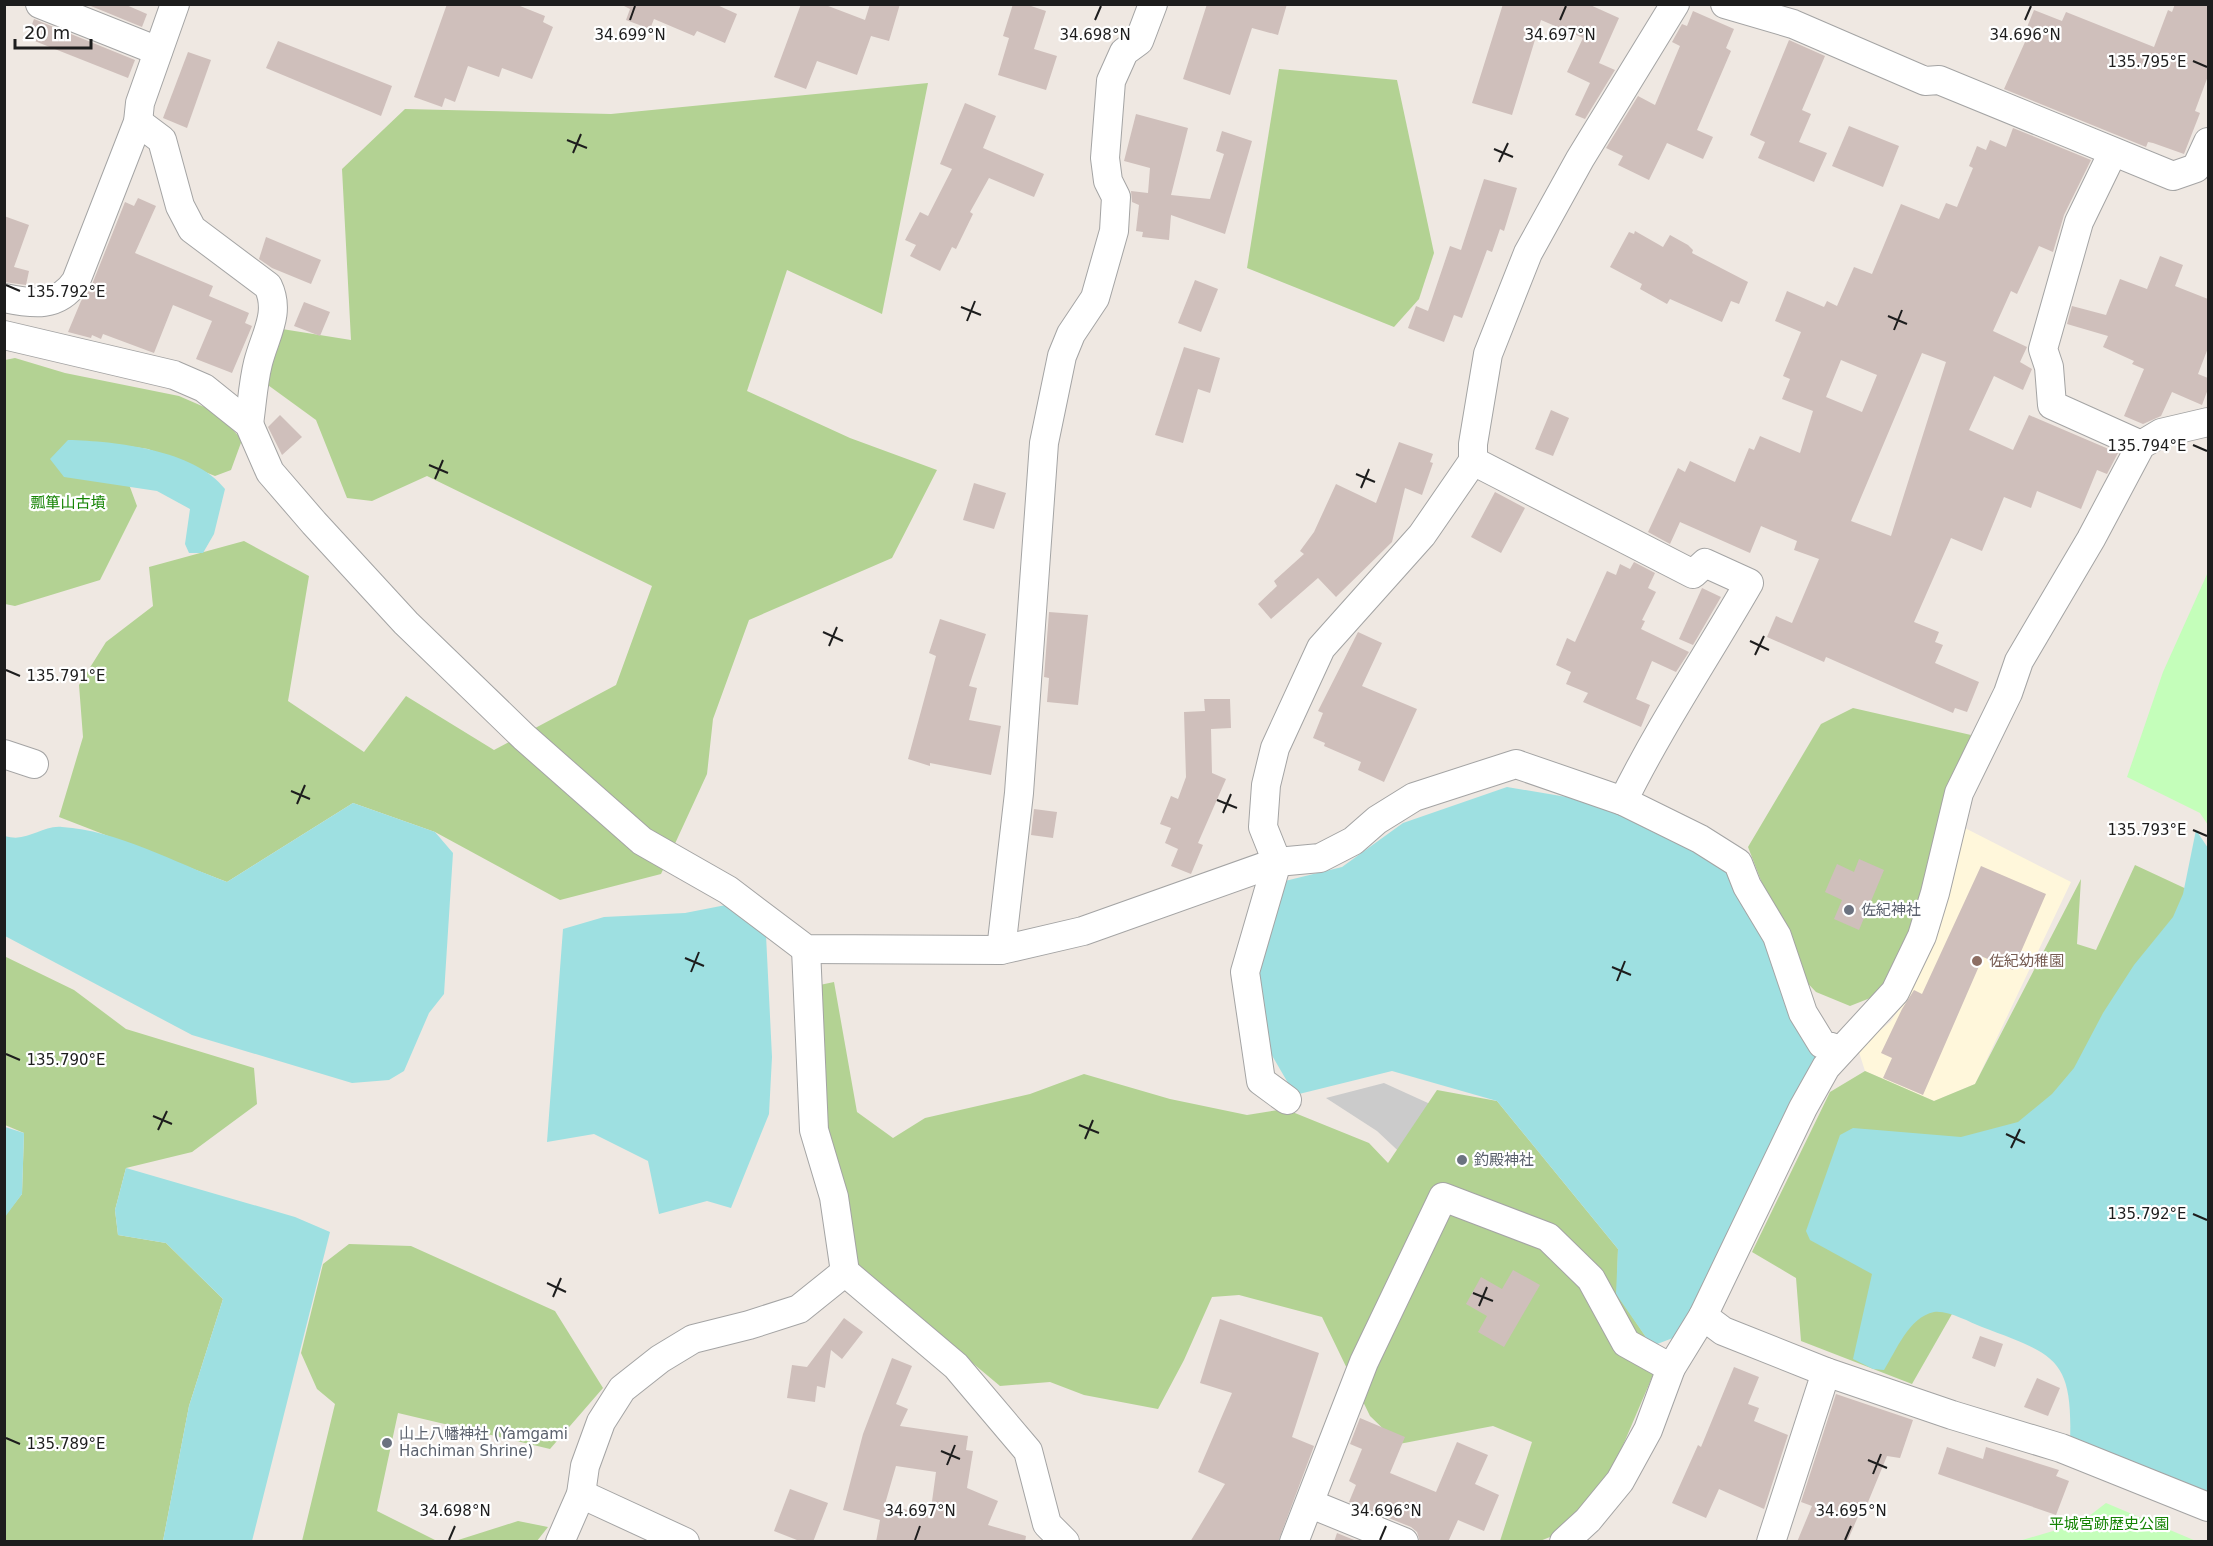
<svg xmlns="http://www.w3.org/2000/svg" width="2213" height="1546" font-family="'DejaVu Sans','Noto Sans JP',sans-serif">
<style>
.education{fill:#fff7db}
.religious{fill:#cbcbcb}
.forest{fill:#b3d293}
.park{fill:#c4feba}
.water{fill:#9ee0e1}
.building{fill:#cfbfbb;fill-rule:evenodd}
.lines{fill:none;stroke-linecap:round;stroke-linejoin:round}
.minor-casing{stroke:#a4a4a4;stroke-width:30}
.minor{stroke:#fff;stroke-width:28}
.ticks{fill:none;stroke:#1d1d1d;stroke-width:2}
.worship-dot{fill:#6b7280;stroke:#fff;stroke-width:2}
.education-dot{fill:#8d6e63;stroke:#fff;stroke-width:2}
.labels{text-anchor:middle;stroke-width:4.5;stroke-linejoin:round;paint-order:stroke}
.park-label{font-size:15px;fill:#148302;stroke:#fff}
.worship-label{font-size:15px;fill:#5b616d;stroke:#fff;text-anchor:start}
.education-label{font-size:15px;fill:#785e54;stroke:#fff;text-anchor:start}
.ticks-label{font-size:15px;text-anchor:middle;fill:#1d1d1d;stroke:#fff;stroke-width:4.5;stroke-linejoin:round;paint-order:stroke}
</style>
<rect width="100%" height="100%" fill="#efe8e2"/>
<polygon class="education" points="1963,827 2071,882 1975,1084 1934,1101 1865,1071 1858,1049 1890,1022 1904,1003"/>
<polygon class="religious" points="1384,1083 1483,1128 1440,1190 1377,1131 1326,1098"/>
<g class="forest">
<polygon points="1279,69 1397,80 1434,253 1419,299 1394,327 1247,268"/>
<polygon points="928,83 882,314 787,270 747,391 850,438 937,470 892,558 749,620 713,719 707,774 661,874 560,900 435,832 353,803 227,882 59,817 83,737 79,685 106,642 153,606 149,567 244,541 309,576 288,701 364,752 406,696 494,750 616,685 652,586 427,476 372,501 347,498 316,420 261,380 282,329 351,340 342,169 405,109 611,114"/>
<polygon points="15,358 65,373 179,396 218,413 242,440 231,470 215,476 148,449 114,444 137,506 100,580 15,606 5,604 5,360"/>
<polygon points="1853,708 1971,735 1946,805 1907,952 1883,993 1850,1006 1816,992 1796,971 1748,847 1821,724"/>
<polygon points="2135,865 2208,899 1964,1293 1912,1384 1801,1341 1796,1278 1752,1252 1830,1092 1865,1071 1934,1101 1975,1084 2081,879 2077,944 2096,950"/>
<polygon points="4,956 74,990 126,1029 254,1068 257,1104 192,1152 126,1168 115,1210 118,1235 166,1243 223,1299 189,1406 163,1541 5,1541 4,1217 22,1194 24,1133 5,1125"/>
<polygon points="834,982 857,1112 893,1138 925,1118 1030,1094 1084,1074 1170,1099 1247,1115 1285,1109 1369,1143 1388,1163 1437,1090 1497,1101 1618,1249 1617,1294 1652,1346 1653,1375 1615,1464 1565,1531 1540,1541 1500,1541 1532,1442 1493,1426 1399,1444 1370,1416 1322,1317 1239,1295 1212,1297 1184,1360 1158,1409 1084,1395 1050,1382 1000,1386 859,1268 803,1123 796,990"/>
<polygon points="349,1244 411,1246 555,1311 603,1388 550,1449 398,1413 377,1511 437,1541 302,1541 335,1404 317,1389 301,1353 323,1264"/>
<polygon points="518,1521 548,1527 537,1541 455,1541"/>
</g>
<g class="park">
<polygon points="2208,572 2208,825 2200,813 2127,777 2163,672"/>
<polygon points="2106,1503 2196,1541 2019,1541 2080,1523"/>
</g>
<g class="water">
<path d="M68,440C115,441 195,450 225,489L214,534L203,553H189L185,544L190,509L157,491L64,477L50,459Z"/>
<polygon points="1507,787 1608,804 1725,868 1770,952 1817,1061 1678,1336 1652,1346 1616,1294 1618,1249 1497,1101 1392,1071 1295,1095 1270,1052 1257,969 1285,881 1342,867 1403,823"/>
<path d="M353,803L435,832L453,853L444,994L429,1013L404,1071L389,1080L352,1083L192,1035L5,936V836C28,843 41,825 62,827C116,830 176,863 227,882Z"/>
<path d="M2196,830L2208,848V1502L2070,1443C2073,1358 2056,1355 1982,1327C1969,1322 1948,1310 1934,1312C1909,1317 1896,1351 1884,1370L1873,1369L1853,1359L1872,1274L1810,1240L1806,1231L1840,1135L1853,1128L1961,1137L2018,1122L2052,1094L2074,1068L2103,1013L2134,965L2173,917L2183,894Z"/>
<polygon points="731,904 766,935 772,1057 769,1114 731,1208 707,1201 659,1214 648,1161 594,1134 547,1142 563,929 604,917 685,913"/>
<polygon points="5,1127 24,1133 22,1194 5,1217"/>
<polygon points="126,1168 295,1217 330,1232 252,1541 163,1541 189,1406 223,1299 166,1243 118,1235 115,1210"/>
</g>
<g class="building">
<polygon points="86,4 124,4 147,14 142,27"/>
<polygon points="447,4 515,4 545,16 543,22 553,27 532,79 502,68 499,77 468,66 455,102 445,98 442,107 414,97"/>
<polygon points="620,4 715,4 737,14 725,43 697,31 694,36 654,19 650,29 626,20 630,9"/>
<polygon points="801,4 823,4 865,20 870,4 900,4 889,41 871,36 857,75 817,61 806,89 774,77"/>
<polygon points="1013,4 1025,4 1046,11 1034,49 1057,56 1046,90 998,75 1009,38 1003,36"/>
<polygon points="1207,4 1287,4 1278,35 1252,28 1230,95 1183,79"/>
<polygon points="1503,4 1588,4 1619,18 1599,63 1615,70 1585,119 1575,115 1590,83 1567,72 1583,38 1541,20 1512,115 1472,103"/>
<polygon points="2175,4 2208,4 2208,76 2195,111 2200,113 2184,154 2153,143 2148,142 2146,147 2004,89 2029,33 2025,32 2034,10 2062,21 2066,12 2154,47 2168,10 2172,12"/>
<polygon points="1693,11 1734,29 1726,48 1731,51 1697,130 1713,137 1703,159 1667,143 1649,180 1618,165 1623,156 1606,148 1638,96 1655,105 1680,46 1672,42 1682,24 1687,26"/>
<polygon points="34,19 135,60 128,78 27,38"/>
<polygon points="1789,40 1825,56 1802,110 1811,114 1799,142 1827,153 1814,182 1758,158 1765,142 1750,135"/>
<polygon points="278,41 392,86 381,116 266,68"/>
<polygon points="188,52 211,60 187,128 163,118"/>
<polygon points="965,103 996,116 983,148 1044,174 1034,197 989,178 970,212 973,214 956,249 952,247 940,271 910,256 916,245 905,240 920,212 928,216 952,169 940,164"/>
<polygon points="1136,114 1188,128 1171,195 1210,199 1224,154 1216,151 1222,131 1252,141 1225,234 1171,215 1169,240 1142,237 1143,232 1136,231 1139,205 1132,202 1131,191 1148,193 1150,168 1124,161"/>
<polygon points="1849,126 1899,146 1883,187 1832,166"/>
<path d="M2013,128L2091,160L2064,215L2053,252L2039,246L2017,294L2011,291L1993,331L2027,347L2020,362L2032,369L2023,390L1994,376L1969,430L2013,450L2029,415L2118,453L2107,474L2097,470L2081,509L2037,491L2031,508L2004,497L1982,551L1951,538L1914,622L1939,632L1935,642L1943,645L1935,663L1979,682L1967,712L1955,708L1953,713L1826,657L1824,662L1767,637L1776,616L1792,623L1819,559L1794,550L1797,541L1761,526L1750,553L1680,522L1670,544L1648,532L1678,468L1685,472L1690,461L1735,482L1749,448L1754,450L1760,436L1800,453L1813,411L1782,399L1790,379L1783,376L1801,332L1775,321L1787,291L1824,307L1827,301L1837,306L1854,267L1872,274L1901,204L1939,219L1946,203L1957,207L1973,168L1969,166L1977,146L1986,150L1990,140L2006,147ZM1922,353L1946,362L1891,536L1851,521ZM1841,360L1877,375L1862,412L1826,397Z"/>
<polygon points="1484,179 1517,188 1504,231 1500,229 1492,252 1487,250 1462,318 1454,315 1444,342 1408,328 1416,306 1428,311 1450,246 1461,250"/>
<polygon points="138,198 156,206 135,253 213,286 209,296 249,313 245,323 252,326 232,373 196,359 212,321 173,305 154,353 103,334 101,339 92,335 91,338 68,332 81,301 91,287 125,202 134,206"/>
<polygon points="4,216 29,225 14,267 29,271 26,285 4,282"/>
<polygon points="1635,231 1663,247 1670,235 1688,245 1693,250 1692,253 1748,282 1739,304 1731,301 1722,322 1670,299 1667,304 1640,289 1642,284 1610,267 1629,232 1634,234"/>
<polygon points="266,237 321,260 311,284 272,268 259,259"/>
<polygon points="2160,256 2183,265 2175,286 2208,299 2208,348 2198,374 2208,378 2208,389 2202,405 2172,392 2161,416 2143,424 2124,416 2144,369 2132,364 2134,361 2103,347 2108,336 2067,324 2072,306 2106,315 2120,279 2147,289"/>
<polygon points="1195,280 1218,289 1201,332 1178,323"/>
<polygon points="304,302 330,312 320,336 294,326"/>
<polygon points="1184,347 1220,358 1210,393 1198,389 1183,443 1155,435"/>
<polygon points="1551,410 1569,418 1553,456 1535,449"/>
<polygon points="280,415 302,437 282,455 268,427"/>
<polygon points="1399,442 1433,454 1430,462 1433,463 1422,495 1405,488 1392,542 1336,597 1318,578 1271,619 1258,604 1277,586 1274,581 1304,554 1300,551 1314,532 1336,484 1376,503"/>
<polygon points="974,483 1006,493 994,529 963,520"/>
<polygon points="1495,492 1525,508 1501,553 1471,537"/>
<polygon points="1634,562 1655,573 1648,588 1656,592 1642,620 1645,621 1641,629 1689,652 1676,672 1652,661 1636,699 1650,705 1641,727 1583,702 1588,693 1566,684 1571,672 1556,665 1567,638 1575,642 1607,571 1616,575 1620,564 1630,569"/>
<polygon points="1702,588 1721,597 1693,645 1679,639"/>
<polygon points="1049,612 1088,615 1078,705 1047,702 1049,678 1044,677"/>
<polygon points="940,619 986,634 969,686 977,688 969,720 1001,726 991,775 930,763 930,766 908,759 936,656 929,653"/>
<polygon points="1358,632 1382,643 1362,686 1417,709 1384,782 1358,770 1361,762 1324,746 1325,743 1313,738 1323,713 1318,711"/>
<polygon points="1204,699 1230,699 1231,728 1211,729 1212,773 1226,779 1198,843 1203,845 1191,874 1171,866 1178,849 1165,843 1171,828 1160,824 1171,796 1178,799 1186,777 1184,712 1205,711"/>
<polygon points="1034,809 1057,812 1053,838 1031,835"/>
<polygon points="1859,859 1884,870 1859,930 1834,919 1842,900 1825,892 1837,864 1854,872"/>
<polygon points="1981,866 2046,894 2013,970 1983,957 1923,1095 1883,1078 1892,1058 1881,1053 1902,1009 1914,990 1922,994"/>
<polygon points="1513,1270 1540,1285 1504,1347 1478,1332 1487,1316 1466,1304 1481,1277 1502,1289"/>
<polygon points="844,1318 863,1332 842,1359 831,1350 825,1388 817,1386 815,1402 787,1398 792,1365 807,1367"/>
<polygon points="1220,1319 1319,1353 1292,1437 1314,1446 1278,1542 1190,1542 1225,1484 1198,1472 1232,1393 1200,1383"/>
<polygon points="1980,1336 2003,1344 1995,1367 1972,1358"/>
<path d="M892,1358L912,1366L896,1404L908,1409L900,1426L968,1436L966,1450L973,1451L967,1488L998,1501L988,1525L1026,1536L1025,1542H876L880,1520L843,1510L863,1434ZM896,1466L936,1472L930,1516L885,1504Z"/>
<polygon points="1734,1367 1759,1377 1748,1404 1759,1408 1754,1421 1788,1435 1764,1509 1719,1489 1706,1518 1672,1503 1698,1445 1701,1447"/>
<polygon points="2037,1378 2060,1388 2048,1416 2024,1407"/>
<polygon points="1836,1394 1913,1420 1900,1458 1887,1456 1866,1507 1863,1505 1847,1542 1797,1542 1812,1506 1801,1502"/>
<polygon points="1360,1418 1405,1437 1390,1473 1436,1492 1457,1442 1488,1455 1475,1484 1499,1495 1484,1531 1458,1520 1448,1542 1420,1542 1417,1532 1411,1527 1349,1502 1356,1485 1349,1481 1362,1449 1350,1444"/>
<polygon points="1947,1447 1983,1459 1986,1447 2059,1470 2056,1476 2069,1481 2056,1515 1938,1474"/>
<polygon points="790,1489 828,1503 813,1542 802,1542 774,1531"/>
<polygon points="1337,1533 1359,1542 1334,1542"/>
</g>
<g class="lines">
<g class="minor-casing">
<g id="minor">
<polyline points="40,4 158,51"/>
<polyline points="1725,4 1793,24 1925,81 1939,80 2173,176 2196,168 2208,142"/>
<path d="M138,122L162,140L180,206L192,229L268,286C281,313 265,335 258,363C253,383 252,404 249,424"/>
<polyline points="2113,152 2079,222 2043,349 2049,367 2052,405 2141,445"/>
<path d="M4,298C33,304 58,308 76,281L138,122L140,103L175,4"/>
<polyline points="4,335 174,375 204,388 249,424 270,472 314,523 406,623 524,737 642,841 728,890 806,949 1001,950 1083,931 1277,862 1320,858 1353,841 1377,820 1414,797 1516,764 1623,801 1700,839 1738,863 1747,886 1777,936 1803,1013 1822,1044 1841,1050"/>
<polyline points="2208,422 2161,433 2141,445 2091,539 2019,661 2008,693 1959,793 1935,893 1922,936 1895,992 1826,1067 1803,1108 1703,1316 1723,1331 1826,1372 1952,1415 2061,1448 2208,1507"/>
<path d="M1473,461L1693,574L1705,563L1749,583C1707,656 1660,726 1623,801"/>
<polyline points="4,754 34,764"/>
<polyline points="806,949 814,1130 834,1197 845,1272 956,1366 1028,1451 1047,1524 1065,1542"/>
<polyline points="1001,950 1019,793 1044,443 1062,356 1071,334 1095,298 1114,231 1116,197 1108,181 1105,158 1111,81 1124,52 1139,41 1153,4"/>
<polyline points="1287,1100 1261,1081 1245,972 1277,862 1263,827 1266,785 1275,748 1321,648 1422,535 1473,461 1473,444 1488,354 1528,253 1580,159 1675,4"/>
<polyline points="581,1494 685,1542"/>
<polyline points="1311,1504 1404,1542"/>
<polyline points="560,1542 581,1494 585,1466 601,1422 622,1389 660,1359 693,1339 749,1325 799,1309 845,1272"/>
<polyline points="1294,1542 1364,1362 1443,1197 1548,1237 1591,1279 1626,1343 1671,1368"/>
<polyline points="1564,1542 1588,1520 1620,1481 1648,1430 1671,1368 1703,1316"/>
<polyline points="1771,1542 1826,1372"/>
</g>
</g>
<use href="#minor" class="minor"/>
</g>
<path class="ticks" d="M630,20L635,6M1095,20L1101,6M1560,20L1566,6M2025,20L2031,6M2193,61L2207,67M567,140L587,148M1494,149L1513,157M573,153L581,134M1499,162L1508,143M6,285L20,291M961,307L981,315M1888,316L1907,324M967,321L975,301M1894,330L1902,310M2193,445L2207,451M429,465L448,473M1356,474L1375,482M435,479L443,460M1361,488L1369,469M823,632L843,641M1750,641L1769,650M829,646L837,627M1755,655L1764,636M6,670L20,676M291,791L310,799M1217,800L1237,808M297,804L305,785M1223,813L1231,794M2193,830L2207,836M685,958L704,966M1612,967L1631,975M691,972L699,952M1617,981L1625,961M6,1054L20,1060M153,1116L172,1124M1079,1125L1099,1133M158,1130L167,1111M2006,1134L2025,1143M1085,1139L1093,1120M2011,1148L2020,1129M2193,1214L2207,1220M547,1283L566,1292M1473,1293L1493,1301M553,1297L561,1278M1479,1306L1487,1287M6,1438L20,1444M941,1451L960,1459M1868,1460L1887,1468M947,1465L955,1445M1873,1474L1881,1454M449,1540L455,1526M915,1540L920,1526M1380,1540L1386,1526M1845,1540L1851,1526"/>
<g class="worship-dot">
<circle cx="1849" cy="910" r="6"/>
<circle cx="1462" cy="1160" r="6"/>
<circle cx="387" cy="1443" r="6"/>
</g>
<circle class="education-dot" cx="1977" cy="961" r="6"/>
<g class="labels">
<g class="park-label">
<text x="68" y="508">瓢箪山古墳</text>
<text x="2109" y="1529">平城宮跡歴史公園</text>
</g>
<g class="worship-label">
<text x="1861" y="915">佐紀神社</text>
<text x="1474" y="1165">釣殿神社</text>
<text x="399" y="1439">山上八幡神社 (Yamgami<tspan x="399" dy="17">Hachiman Shrine)</tspan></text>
</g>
<g class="education-label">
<text x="1989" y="966">佐紀幼稚園</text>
</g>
</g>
<g class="ticks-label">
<text x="630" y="40">34.699°N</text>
<text x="1095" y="40">34.698°N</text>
<text x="1560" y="40">34.697°N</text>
<text x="2025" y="40">34.696°N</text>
<text x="2147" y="67">135.795°E</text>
<text x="66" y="297">135.792°E</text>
<text x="2147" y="451">135.794°E</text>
<text x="66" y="681">135.791°E</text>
<text x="2147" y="835">135.793°E</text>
<text x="66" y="1065">135.790°E</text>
<text x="2147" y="1219">135.792°E</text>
<text x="66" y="1449">135.789°E</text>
<text x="455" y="1516">34.698°N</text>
<text x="920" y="1516">34.697°N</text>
<text x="1386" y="1516">34.696°N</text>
<text x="1851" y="1516">34.695°N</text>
</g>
<rect width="2213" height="1546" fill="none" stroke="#1d1d1d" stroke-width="12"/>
<path d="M15 39v9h76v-9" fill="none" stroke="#1d1d1d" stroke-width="3"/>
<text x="24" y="39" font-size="18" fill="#1d1d1d" stroke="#ffffff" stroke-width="4.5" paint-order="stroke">20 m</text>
</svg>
